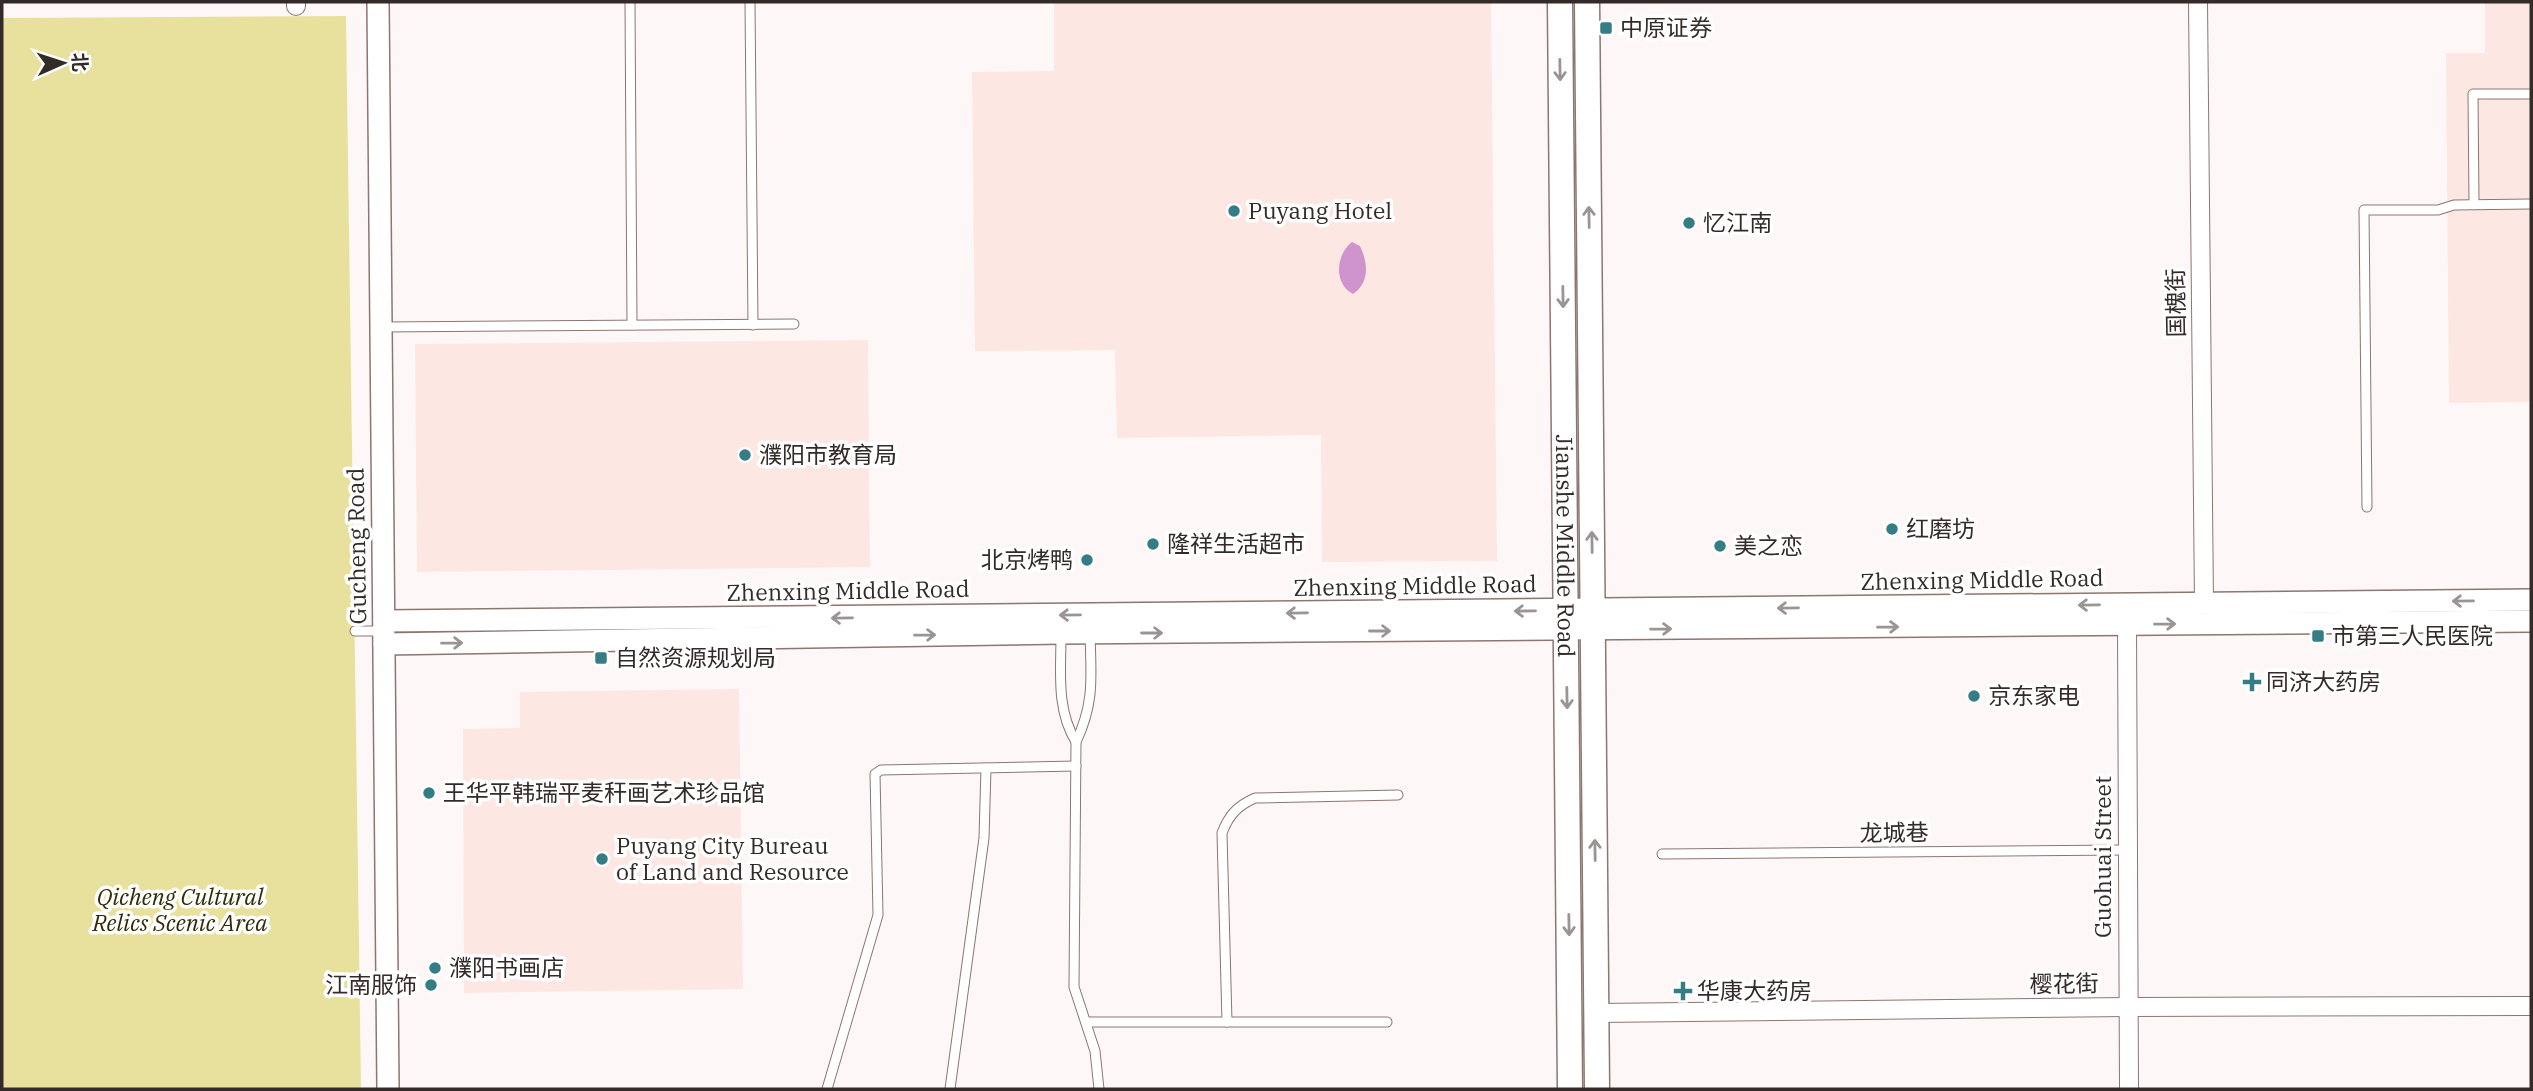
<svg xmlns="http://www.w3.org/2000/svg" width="2533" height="1091" font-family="'IBM Plex Serif','Noto Sans SC',serif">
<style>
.built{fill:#fce7e2}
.green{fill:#e8e19d}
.water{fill:#cf94cd}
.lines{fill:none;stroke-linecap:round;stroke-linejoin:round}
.service-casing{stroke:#8c7670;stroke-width:11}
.minor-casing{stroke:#8c7670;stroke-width:20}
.tertiary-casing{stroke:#8c7670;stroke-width:24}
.secondary-casing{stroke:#8c7670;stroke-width:27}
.service{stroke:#fff;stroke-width:9}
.minor{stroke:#fff;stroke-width:18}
.tertiary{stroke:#fff;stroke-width:21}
.secondary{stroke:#fff;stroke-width:24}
.oneway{stroke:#9a9594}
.poi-dot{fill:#347d84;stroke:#fff;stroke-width:2.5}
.labels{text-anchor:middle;stroke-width:7;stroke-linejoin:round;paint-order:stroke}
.poi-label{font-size:23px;fill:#342b28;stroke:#fff;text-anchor:start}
.street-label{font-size:23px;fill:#342b28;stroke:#fff}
.park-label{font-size:23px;font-style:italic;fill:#302c07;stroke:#fff}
</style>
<rect width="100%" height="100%" fill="#fdf8f7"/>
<g class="built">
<polygon points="1054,2 1491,2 1497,561 1322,562 1321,435 1117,438 1115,350 975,351 972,72 1054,71"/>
<polygon points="2485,2 2531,2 2531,402 2449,403 2446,53 2485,53"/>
<polygon points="868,340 870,567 417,572 415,344"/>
<polygon points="739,689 743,989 464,993 463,729 520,728 520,692"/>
</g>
<polygon class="green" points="346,16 361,1089 2,1089 2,18"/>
<path class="water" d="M1352,242L1360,246C1368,263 1370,282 1353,294C1333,284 1336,254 1352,242Z"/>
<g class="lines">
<g class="service-casing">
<g id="service">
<polyline points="630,2 632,325"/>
<polyline points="750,2 753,325"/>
<polyline points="2474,204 2473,94 2531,94"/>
<polyline points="383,327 794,324"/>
<polyline points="2367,507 2364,210 2438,210 2454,205 2531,204"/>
<polyline points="355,631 384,631"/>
<path d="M1090,633C1091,676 1095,702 1076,742L1074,987L1095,1051L1099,1089"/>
<path d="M1061,635C1061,672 1056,709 1076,742"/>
<polyline points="1662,854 2127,850"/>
<polyline points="1087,1022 1387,1022"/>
<path d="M1227,1022L1222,833C1229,815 1237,806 1255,798L1398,795"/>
<polyline points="827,1089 878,915 875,774 881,770 1076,766"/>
<polyline points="950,1089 984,838 986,768"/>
</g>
</g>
<g class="minor-casing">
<g id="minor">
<polyline points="296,2 296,6"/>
<polyline points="2198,2 2204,603"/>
<polyline points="2127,625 2129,1089"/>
<polyline points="1597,1013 2128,1007 2531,1006"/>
</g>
</g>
<g class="tertiary-casing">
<g id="tertiary">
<polyline points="378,2 388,1089"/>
<polyline points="384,621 2531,600"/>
<polyline points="384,644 1061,633 2531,621"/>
</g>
</g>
<g class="secondary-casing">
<g id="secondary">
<path id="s1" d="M1560,2L1570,1089"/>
<polyline points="1587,2 1597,1089"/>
</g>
</g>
<use href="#service" class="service"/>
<use href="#minor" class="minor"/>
<use href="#tertiary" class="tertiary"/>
<use href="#secondary" class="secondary"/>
</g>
<defs><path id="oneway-shaft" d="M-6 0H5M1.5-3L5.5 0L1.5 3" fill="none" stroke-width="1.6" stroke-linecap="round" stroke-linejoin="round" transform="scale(1.75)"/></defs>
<g class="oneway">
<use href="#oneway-shaft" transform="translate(1560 70) rotate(89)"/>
<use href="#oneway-shaft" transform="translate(1589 217) rotate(-91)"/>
<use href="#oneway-shaft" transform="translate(1563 297) rotate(89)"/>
<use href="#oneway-shaft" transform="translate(1592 542) rotate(-91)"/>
<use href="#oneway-shaft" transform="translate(2463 601) rotate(179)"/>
<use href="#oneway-shaft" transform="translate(2089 605) rotate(179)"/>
<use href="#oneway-shaft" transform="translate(1788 608) rotate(179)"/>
<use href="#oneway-shaft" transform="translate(1525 611) rotate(179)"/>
<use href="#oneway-shaft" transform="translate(1297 613) rotate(179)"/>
<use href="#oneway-shaft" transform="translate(1070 615) rotate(179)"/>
<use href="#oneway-shaft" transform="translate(842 618) rotate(179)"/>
<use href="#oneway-shaft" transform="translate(2165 624) rotate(-1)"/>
<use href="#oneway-shaft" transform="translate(1888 627) rotate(-1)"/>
<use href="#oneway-shaft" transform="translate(1661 629) rotate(-1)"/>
<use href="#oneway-shaft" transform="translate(1380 631)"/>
<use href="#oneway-shaft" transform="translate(1152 633)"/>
<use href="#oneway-shaft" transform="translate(925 635) rotate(-1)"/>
<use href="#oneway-shaft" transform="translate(452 643) rotate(-1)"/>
<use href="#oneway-shaft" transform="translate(1567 698) rotate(89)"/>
<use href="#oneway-shaft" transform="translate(1595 850) rotate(-91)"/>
<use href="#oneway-shaft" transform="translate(1569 925) rotate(89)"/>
</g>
<g class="poi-dot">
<rect x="1599" y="21" width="14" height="14" rx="3.5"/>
<circle cx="1234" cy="211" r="7"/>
<circle cx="1689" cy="223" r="7"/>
<circle cx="745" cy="455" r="7"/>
<circle cx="1892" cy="529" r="7"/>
<circle cx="1153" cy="544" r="7"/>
<circle cx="1720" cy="546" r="7"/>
<circle cx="1087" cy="560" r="7"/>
<rect x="2311" y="629" width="14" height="14" rx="3.5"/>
<rect x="594" y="651" width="14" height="14" rx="3.5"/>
<path d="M2248.5 671.5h7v7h7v7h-7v7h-7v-7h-7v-7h7z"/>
<circle cx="1974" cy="696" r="7"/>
<circle cx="429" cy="793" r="7"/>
<circle cx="602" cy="859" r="7"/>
<circle cx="435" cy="968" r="7"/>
<circle cx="431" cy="985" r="7"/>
<path d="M1679.5 980.5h7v7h7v7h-7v7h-7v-7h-7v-7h7z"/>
</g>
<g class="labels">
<g class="poi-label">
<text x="1620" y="36">中原证券</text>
<text x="1248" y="219">Puyang Hotel</text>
<text x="1703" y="231">忆江南</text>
<text x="759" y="463">濮阳市教育局</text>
<text x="1906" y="537">红磨坊</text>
<text x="1167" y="552">隆祥生活超市</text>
<text x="1734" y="554">美之恋</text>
<text x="1073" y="568" text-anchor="end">北京烤鸭</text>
<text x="2332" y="644">市第三人民医院</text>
<text x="615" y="666">自然资源规划局</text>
<text x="2266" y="690">同济大药房</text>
<text x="1988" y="704">京东家电</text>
<text x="443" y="801">王华平韩瑞平麦秆画艺术珍品馆</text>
<text x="616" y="854">Puyang City Bureau<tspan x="616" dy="26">of Land and Resource</tspan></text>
<text x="449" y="976">濮阳书画店</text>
<text x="417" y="993" text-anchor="end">江南服饰</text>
<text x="1697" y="999">华康大药房</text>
</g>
<g class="street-label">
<text transform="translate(2176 303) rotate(-91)" y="8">国槐街</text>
<text dy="8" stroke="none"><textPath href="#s1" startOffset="544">Jianshe Middle Road</textPath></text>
<text transform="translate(357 546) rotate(-91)" y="8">Gucheng Road</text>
<text transform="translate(1982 580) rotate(-1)" y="8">Zhenxing Middle Road</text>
<text transform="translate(1415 586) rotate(-1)" y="8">Zhenxing Middle Road</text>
<text transform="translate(848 591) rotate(-1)" y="8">Zhenxing Middle Road</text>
<text transform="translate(1894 833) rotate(-1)" y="8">龙城巷</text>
<text transform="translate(2103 857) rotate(-90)" y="8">Guohuai Street</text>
<text transform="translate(2064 984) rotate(-1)" y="8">樱花街</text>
</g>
<g class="park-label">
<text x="180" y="905">Qicheng Cultural<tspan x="180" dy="26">Relics Scenic Area</tspan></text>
</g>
</g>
<rect width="2533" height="1091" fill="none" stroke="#342b28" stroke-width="7"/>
<g transform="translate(63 63) rotate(87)" stroke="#ffffff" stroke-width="5" paint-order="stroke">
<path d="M0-5L12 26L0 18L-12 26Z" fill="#342b28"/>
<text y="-10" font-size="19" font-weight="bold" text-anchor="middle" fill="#342b28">北</text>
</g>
</svg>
